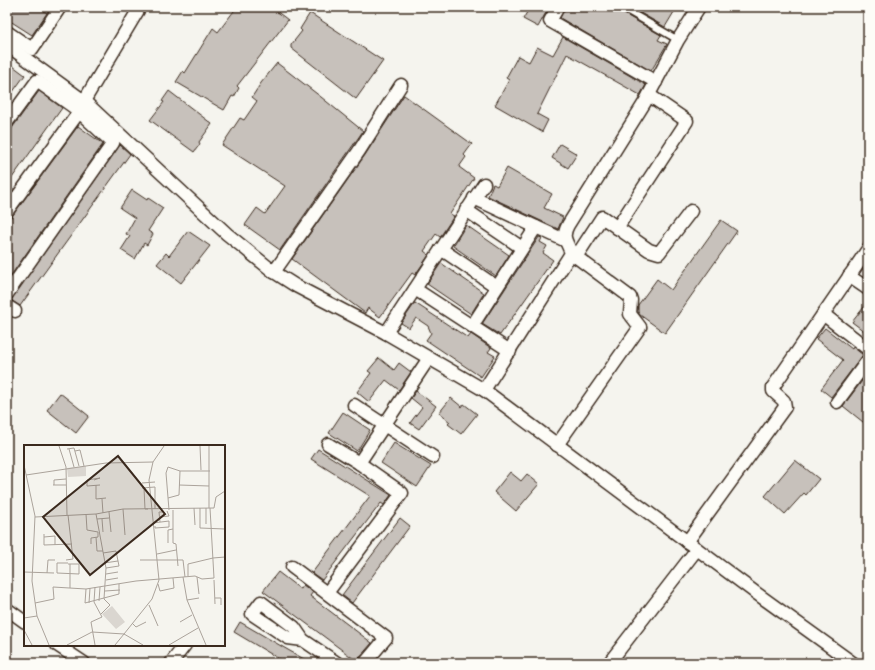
<svg xmlns="http://www.w3.org/2000/svg" width="875" height="670" font-family="'Comic Neue',sans-serif">
<style>
.building{fill:#c7c1bb;stroke:#3b2a1e}
.lines{fill:none;stroke-linecap:round;stroke-linejoin:round}
.lane-casing{stroke:#3b2a1e;stroke-width:9}
.street-casing{stroke:#3b2a1e;stroke-width:15}
.lane{stroke:#fdfcf7;stroke-width:6}
.street{stroke:#fdfcf7;stroke-width:12}
.inset-road{fill:none;stroke:#aba39b;stroke-width:1}
.view{fill:#3b2a1e;fill-opacity:0.15;stroke:#3b2a1e;stroke-width:2}
.inset-edge{fill:none;stroke:#3b2a1e;stroke-width:2}
</style>
<rect width="100%" height="100%" fill="#f5f4ee"/>
<filter id="ink" filterUnits="userSpaceOnUse"><feTurbulence type="fractalNoise" baseFrequency=".025" numOctaves="2"/><feDisplacementMap in="SourceGraphic" scale="8" xChannelSelector="R" yChannelSelector="G"/><feConvolveMatrix kernelMatrix="1 2 1 2 8 2 1 2 1" color-interpolation-filters="sRGB"/></filter>
<g filter="url(#ink)">
<g class="building">
<polygon points="7,7 38,7 47,13 32,35 7,19"/>
<polygon points="237,7 271,7 288,20 237,86 239,88 234,97 232,96 224,110 176,82 183,71 185,73 213,28 218,32"/>
<polygon points="530,7 549,7 538,27 523,19"/>
<polygon points="565,7 617,7 619,11 661,35 658,40 667,44 651,71 560,18"/>
<polygon points="630,7 677,7 665,27"/>
<polygon points="310,13 383,61 356,99 291,48 291,45 302,31 300,29"/>
<polygon points="563,37 646,85 640,95 567,54 537,114 548,120 542,132 495,105 509,80 506,78 518,56 529,62 537,47 553,55"/>
<polygon points="277,63 321,97 363,131 280,250 245,225 257,208 265,214 285,186 222,145 240,118 244,120 257,101 252,97 261,83"/>
<polygon points="13,66 25,75 7,100 7,75"/>
<polygon points="39,91 62,108 7,185 7,135"/>
<polygon points="169,91 212,124 199,142 200,144 194,152 150,120 164,102 162,101"/>
<polygon points="404,95 472,144 464,155 466,157 459,167 474,178 450,214 454,216 440,237 436,234 424,251 429,255 415,275 412,273 380,317 368,308 365,313 292,259 365,155"/>
<polygon points="78,126 103,144 7,281 7,220 13,215"/>
<polygon points="560,144 577,154 568,168 552,158"/>
<polygon points="120,145 130,154 20,306 11,300"/>
<polygon points="507,168 552,194 544,208 563,217 558,229 488,196 493,184 497,186"/>
<polygon points="132,190 147,200 148,198 163,208 148,231 153,234 147,245 144,243 135,259 121,250 130,236 126,234 135,218 120,208"/>
<polygon points="721,220 737,231 665,333 640,315 638,312 638,305 657,279 671,290"/>
<polygon points="466,225 509,255 496,276 453,246"/>
<polygon points="188,231 210,246 181,283 157,264 166,253 169,256"/>
<polygon points="539,237 542,238 540,242 547,246 543,253 553,260 500,335 482,324"/>
<polygon points="441,263 484,293 471,314 427,284"/>
<polygon points="868,302 868,334 852,322"/>
<polygon points="415,303 468,338 471,334 491,348 488,352 495,356 481,377 426,340 431,333 428,326 416,318 409,328 401,323"/>
<polygon points="825,328 852,349 853,347 863,355 831,397 821,389 843,360 816,339"/>
<polygon points="379,358 394,370 399,363 411,372 399,390 386,380 369,402 357,392 371,373 368,371"/>
<polygon points="868,373 868,426 843,406"/>
<polygon points="416,391 436,406 419,429 410,423 422,407 411,398"/>
<polygon points="60,393 89,416 76,433 47,410"/>
<polygon points="451,398 462,407 464,404 477,414 461,434 448,424 450,422 439,413"/>
<polygon points="343,412 370,430 357,451 329,433"/>
<polygon points="394,443 431,466 417,487 381,463"/>
<polygon points="318,449 391,495 384,505 381,503 322,580 312,573 370,496 311,459"/>
<polygon points="795,460 819,479 806,495 804,493 785,514 765,496"/>
<polygon points="510,472 521,481 527,474 539,484 516,511 494,492"/>
<polygon points="400,518 410,526 352,603 342,595"/>
<polygon points="278,572 300,589 303,585 313,592 310,596 372,643 359,658 358,662 263,591"/>
<polygon points="240,622 288,650 311,663 286,663 234,632"/>
</g>
<g class="lines">
<g class="lane-casing">
<polyline id="lane" points="621,7 678,40"/>
</g>
<g class="street-casing">
<g id="street">
<polyline points="558,7 550,21 656,82"/>
<polyline points="7,32 32,49 60,7"/>
<polyline points="7,45 84,101 227,234 274,272 296,286 386,333 484,390 756,593 853,663"/>
<polyline points="7,122 37,81 75,108 113,143 7,294"/>
<polyline points="474,198 564,240"/>
<polyline points="466,210 522,248"/>
<polyline points="7,211 79,112 84,101 140,7"/>
<polyline points="617,228 687,121 649,95"/>
<polyline points="441,249 497,287"/>
<polyline points="576,257 602,217 649,250 659,253 691,211"/>
<polyline points="274,272 359,151 401,85"/>
<polyline points="849,276 868,289"/>
<polyline points="415,289 510,351"/>
<polyline points="7,306 15,311"/>
<polyline points="823,314 868,349"/>
<polyline points="472,326 536,227"/>
<polyline points="386,333 484,184"/>
<path d="M484,390L570,255L571,253C567,241 561,238 568,225L645,102L678,40L699,7"/>
<polyline points="837,402 868,360"/>
<polyline points="354,405 433,457"/>
<polyline points="557,445 640,327 630,314 631,300 630,297 571,253"/>
<polyline points="359,463 429,358"/>
<polyline points="687,542 785,407 784,401 773,391 773,387 868,249"/>
<polyline points="292,567 386,638 365,663"/>
<polyline points="327,593 402,493 359,463 328,444"/>
<polyline points="7,609 25,622"/>
<polyline points="303,640 288,638 252,614 261,602 294,627 303,640 337,663"/>
<polyline points="57,645 84,663"/>
<polyline points="171,663 185,645"/>
<polyline points="609,663 697,549"/>
</g>
</g>
<use href="#lane" class="lane"/>
<use href="#street" class="street"/>
</g>
</g>
<g transform="translate(24 445)">
<rect width="201" height="201" fill="#f5f4ee"/>
<path d="M62,21V31L44,32L43,23ZM88,161L101,177L92,184L78,169Z" fill="#dad6d0"/>
<path class="inset-road" d="M35,1L42,22L43,70M176,1L177,25M43,4L50,3L55,21M45,4L50,22M51,6L56,5L60,21M0,20L11,71L8,136L13,171L25,200M2,30L82,18L129,17M70,35L76,33L63,35V41L76,40M118,38L131,37M29,40H42M30,40V35L42,34M72,40V54L82,53M155,40L185,41M118,43L131,42V64M120,43L121,64H124M144,53L155,50L156,26M78,54L79,68M170,63L171,80M176,63V83L201,84M182,63V79M185,63V1M99,64L101,90M145,65L142,28L144,22L156,26H186M149,65V98L152,99L154,121M85,67L87,87M62,69L63,85L74,87M72,69L82,123L80,154L86,160L77,169M11,72L72,69L99,64L190,63L192,52L201,46M136,72L145,71L143,66M73,74L85,73M78,74L79,87M136,77L135,67H138M129,78L145,76V82L131,83V81M20,89V100L48,99M20,92L31,91V100M72,92L73,106H79M144,98V85L149,84M67,99V93L74,92V87M79,108L92,106L95,121L82,123M133,109L152,105M189,113L201,112M42,115L49,114L44,70M116,115H159L161,132M80,118L94,116M44,119H55V129L33,128V118H44M46,119V143M0,127L30,128M23,128L24,115H31M82,129L94,127M164,131V119L189,113M159,132L163,155L182,200M173,132L175,149M82,135L94,133M190,135L191,159M95,139V149L61,158L62,144L112,136L171,131L178,134L190,133L186,63M134,139L136,146L150,143L149,133M81,146L96,145M191,153H197V160M163,155L175,153M75,156L76,142M11,158L30,154L29,142L62,144M65,158L66,143M125,160L134,181M0,173L13,171M156,177L168,170M108,178L112,182L122,177M0,185L8,200M43,200L68,187L100,189L128,154L135,135L125,35L129,17L140,1M71,200L67,177L78,172L70,157L71,142M91,200L100,189L119,200M145,200L174,183"/>
<path class="view" d="M94,11L141,69L66,130L19,72Z"/>
<rect width="201" height="201" class="inset-edge"/>
</g>
<rect width="875" height="670" fill="none" stroke="#fdfcf7" stroke-width="24"/>
<rect x="12" y="12" width="851" height="646" fill="none" stroke="#3b2a1e" stroke-width="1.5" filter="url(#ink)"/>
</svg>
